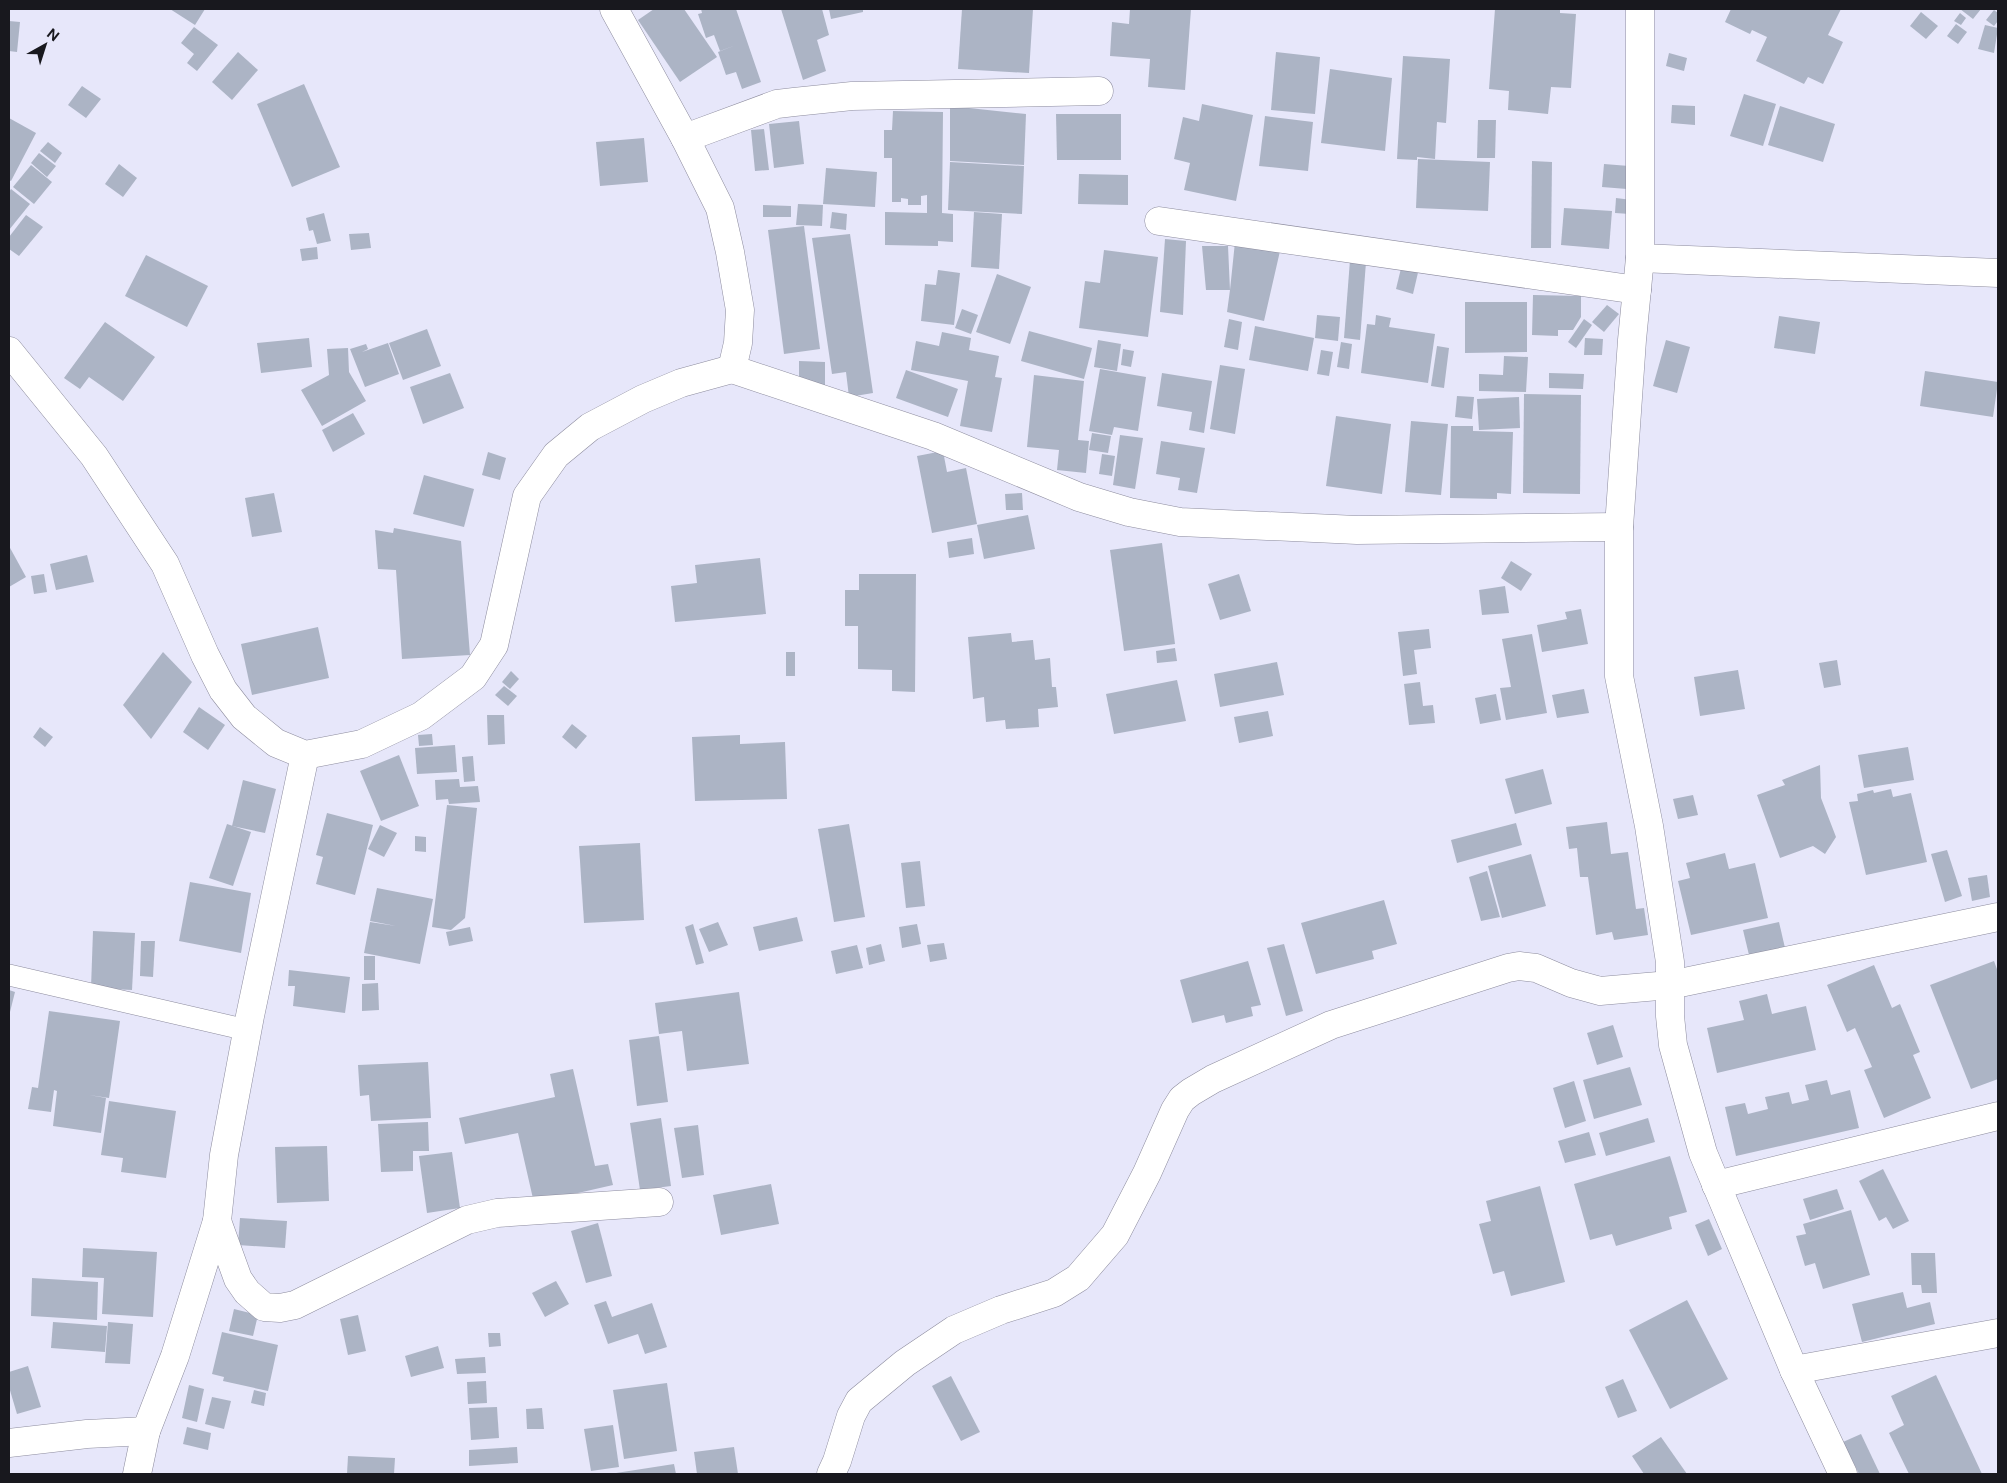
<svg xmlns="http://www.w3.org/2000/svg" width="2007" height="1483" font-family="'Public Sans',sans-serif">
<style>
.building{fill:#acb4c5}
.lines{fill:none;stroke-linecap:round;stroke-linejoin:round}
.lane-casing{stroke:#8d8c9e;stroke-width:22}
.street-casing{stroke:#8d8c9e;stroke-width:29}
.lane{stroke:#fff;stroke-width:21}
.street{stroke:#fff;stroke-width:28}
</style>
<rect width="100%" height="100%" fill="#e7e7fa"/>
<g class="building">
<polygon points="170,9 205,9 195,25"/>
<polygon points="654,9 684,9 717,57 680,82 638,20"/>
<polygon points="701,9 736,9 761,82 742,89 736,72 726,75 718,52 736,45 720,51 714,35 706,38 698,14 702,13"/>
<polygon points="781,9 822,9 829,35 817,40 826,71 803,80"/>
<polygon points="829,9 863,9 863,12 831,19"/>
<polygon points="962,9 1033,9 1029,73 958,69"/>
<polygon points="1130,9 1191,9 1185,90 1148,87 1150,59 1110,56 1112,22 1129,24"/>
<polygon points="1495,9 1560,9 1560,13 1576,14 1571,88 1551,87 1548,114 1508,110 1509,91 1489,89"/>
<polygon points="1731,9 1841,9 1828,35 1843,42 1823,84 1808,77 1804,84 1756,61 1767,37 1752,30 1750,34 1725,22"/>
<polygon points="1960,9 1981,9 1973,19"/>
<polygon points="1994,10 1998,13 1998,21 1994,26 1986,20"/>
<polygon points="1921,12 1938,26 1926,39 1910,26"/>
<polygon points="1960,13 1966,18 1961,25 1954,21"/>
<polygon points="9,21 20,22 17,52 9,51"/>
<polygon points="1956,24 1967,32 1958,44 1947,36"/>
<polygon points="1985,25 1998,28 1994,53 1978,49"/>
<polygon points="194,27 218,45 197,71 187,63 194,54 181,43"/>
<polygon points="238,52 258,70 232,100 212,82"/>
<polygon points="1276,52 1320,57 1315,114 1271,110"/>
<polygon points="1669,53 1687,58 1684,71 1666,66"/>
<polygon points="1403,56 1450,59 1446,123 1437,122 1435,159 1417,157 1417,160 1397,159"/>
<polygon points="1330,69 1392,78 1385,151 1321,143"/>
<polygon points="304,84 340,167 292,187 257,104"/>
<polygon points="82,86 101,99 86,118 68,105"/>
<polygon points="1744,94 1776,104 1763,146 1730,136"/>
<polygon points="1202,104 1253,115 1236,201 1184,190 1190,163 1174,159 1183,117 1199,121"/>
<polygon points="1672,105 1695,106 1695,125 1671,123"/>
<polygon points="950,106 1026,114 1024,165 950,161"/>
<polygon points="1780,106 1835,124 1823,162 1768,145"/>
<polygon points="893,111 943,112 942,213 953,214 953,242 938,241 938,246 885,245 885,212 927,213 927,195 921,196 921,205 908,205 908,199 901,198 901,202 892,202 892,158 884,158 884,130 892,130"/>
<polygon points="1056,114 1121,114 1121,160 1057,160"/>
<polygon points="1265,116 1313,122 1308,171 1259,166"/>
<polygon points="9,118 36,133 11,181 9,180"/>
<polygon points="1478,120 1496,120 1495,158 1477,158"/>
<polygon points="799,121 804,164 774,168 769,124"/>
<polygon points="764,129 769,170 755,171 751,130"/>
<polygon points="644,138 648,182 600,186 596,142"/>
<polygon points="48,142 62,153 55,163 40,151"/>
<polygon points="39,153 56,166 47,177 31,163"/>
<polygon points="1418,159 1490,162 1488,211 1416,208"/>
<polygon points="1532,161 1552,162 1551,248 1531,248"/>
<polygon points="950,162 1024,166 1022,214 948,210"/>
<polygon points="119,164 137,178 123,197 105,184"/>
<polygon points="1604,164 1629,166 1627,189 1602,187"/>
<polygon points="31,165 52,182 34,204 13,187"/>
<polygon points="826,168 877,172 875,207 823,204"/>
<polygon points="1079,174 1128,175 1128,205 1078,204"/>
<polygon points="11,189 30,204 9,230 9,192"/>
<polygon points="1616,198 1632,200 1630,214 1615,213"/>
<polygon points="798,204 823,205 822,226 796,225"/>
<polygon points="763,205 791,206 791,217 763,217"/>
<polygon points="1564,208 1612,211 1609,249 1561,245"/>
<polygon points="832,212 847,214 846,230 830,228"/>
<polygon points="974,212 1002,214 999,269 971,267"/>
<polygon points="324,213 331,241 317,244 313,230 309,231 306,218"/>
<polygon points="26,215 43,227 19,256 9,249 9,237"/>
<polygon points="804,226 820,349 784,354 768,230"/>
<polygon points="369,233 371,248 351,250 349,234"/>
<polygon points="850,234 873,393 849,397 846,372 832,374 812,238"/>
<polygon points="1165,239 1186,241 1183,315 1160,312"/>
<polygon points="1235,242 1280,251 1264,321 1227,312 1230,290 1206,290 1202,246 1228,246 1230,290"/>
<polygon points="317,247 318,259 302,261 300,249"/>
<polygon points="1104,250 1158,257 1148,337 1079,328 1085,281 1100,283"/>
<polygon points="146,255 208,286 187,327 125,296"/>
<polygon points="1350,260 1366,262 1360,340 1344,338"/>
<polygon points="1403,260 1420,264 1413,294 1396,289"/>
<polygon points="938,270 960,273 954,325 921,321 925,284 936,285"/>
<polygon points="997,274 1031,287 1010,344 976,332"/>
<polygon points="1533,295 1581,296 1581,317 1573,330 1558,330 1558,336 1532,335"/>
<polygon points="1465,302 1527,302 1527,352 1465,353"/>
<polygon points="1607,305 1619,314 1604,332 1592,322"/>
<polygon points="962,309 978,315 971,334 955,328"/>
<polygon points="1317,315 1340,317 1338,341 1315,338"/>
<polygon points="1376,315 1391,318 1389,327 1435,334 1428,383 1361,373 1367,324 1375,325"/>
<polygon points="1779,316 1820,322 1815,354 1774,348"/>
<polygon points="1229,319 1242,322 1238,350 1224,347"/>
<polygon points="1584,319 1592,325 1576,348 1568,342"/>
<polygon points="105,322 155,357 123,401 89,377 80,389 64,378"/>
<polygon points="1255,326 1314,338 1308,371 1249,360"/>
<polygon points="427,329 441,366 403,380 389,343"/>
<polygon points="1029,331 1092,348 1084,379 1021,361"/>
<polygon points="942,332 971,338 969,350 999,356 995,377 1002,378 992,432 960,426 968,381 911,370 916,341 939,346"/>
<polygon points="309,338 312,367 261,373 257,343"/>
<polygon points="1585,338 1603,339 1602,355 1584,355"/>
<polygon points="1098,340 1121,344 1117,371 1094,367"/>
<polygon points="1666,340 1690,347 1677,393 1653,386"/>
<polygon points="1341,342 1352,344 1349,369 1337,367"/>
<polygon points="388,343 399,374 365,387 350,349 366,344 368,349 362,352"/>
<polygon points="1437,346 1449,348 1444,388 1431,386"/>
<polygon points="348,348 349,372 366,401 322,426 301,390 329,375 327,349"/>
<polygon points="1123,349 1134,351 1131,367 1121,365"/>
<polygon points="1321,350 1333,352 1329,376 1317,374"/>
<polygon points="1504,356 1528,357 1526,392 1479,391 1479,374 1503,375"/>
<polygon points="799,361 825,362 825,387 799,387"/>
<polygon points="1220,365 1245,369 1235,434 1210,429"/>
<polygon points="1100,369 1146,377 1138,431 1114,427 1112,435 1089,431"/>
<polygon points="906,370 958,389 948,417 896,398"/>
<polygon points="1925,371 1998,382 1993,417 1920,406"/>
<polygon points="450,373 464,408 423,424 410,387"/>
<polygon points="1162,373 1212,381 1204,433 1189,430 1192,412 1157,406"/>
<polygon points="1549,373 1584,374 1583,389 1549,388"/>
<polygon points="1034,375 1084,381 1078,440 1089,441 1086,473 1057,470 1059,450 1027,447"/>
<polygon points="1524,394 1581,395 1580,494 1523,493"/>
<polygon points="1457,396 1474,397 1472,419 1455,417"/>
<polygon points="1519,397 1520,428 1479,430 1477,399"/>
<polygon points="353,413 365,434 333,452 322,430"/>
<polygon points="1336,416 1391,424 1382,494 1326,486"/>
<polygon points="1411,421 1448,424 1441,495 1405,492"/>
<polygon points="1451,426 1473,426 1473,431 1513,432 1511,494 1497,493 1497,499 1450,498"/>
<polygon points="1092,433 1111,436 1108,453 1089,450"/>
<polygon points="1120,435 1143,438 1135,489 1113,485"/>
<polygon points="1161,441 1205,448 1197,493 1178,490 1180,478 1156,474"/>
<polygon points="943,451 947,472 966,468 977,524 932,533 917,456"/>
<polygon points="488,452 506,458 500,480 482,475"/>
<polygon points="1102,454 1115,456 1112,476 1099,474"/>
<polygon points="424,475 474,489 464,527 413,514"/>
<polygon points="274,493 282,532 252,537 245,498"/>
<polygon points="1022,493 1023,510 1006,510 1005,494"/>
<polygon points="1028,515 1035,549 984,559 977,525"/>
<polygon points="394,528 461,541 470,655 402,659 396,570 378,569 375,530 393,533"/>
<polygon points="972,538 974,554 949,558 947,542"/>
<polygon points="1162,543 1175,644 1124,651 1110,550"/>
<polygon points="9,546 26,577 9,587"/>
<polygon points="87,555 94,582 56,590 50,564"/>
<polygon points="760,558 766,614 675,622 671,586 697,583 695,565"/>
<polygon points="1511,561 1532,574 1521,591 1501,578"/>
<polygon points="44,574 47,592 34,594 31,576"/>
<polygon points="859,574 916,574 915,692 892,691 892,670 858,669 858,626 845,626 845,590 859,590"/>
<polygon points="1239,574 1251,611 1220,620 1208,584"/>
<polygon points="1505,586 1509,613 1482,615 1479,590"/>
<polygon points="1581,609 1588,644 1542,652 1537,625 1567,619 1565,612"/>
<polygon points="318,627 329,678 252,695 241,644"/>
<polygon points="1429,629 1431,648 1414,650 1417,674 1403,676 1398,632"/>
<polygon points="1011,633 1012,642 1033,640 1035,660 1050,658 1052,687 1056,687 1058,707 1038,709 1039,727 1006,729 1005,720 986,722 984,697 973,699 968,637"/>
<polygon points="1532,634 1547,713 1506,720 1500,688 1511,687 1502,639"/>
<polygon points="1175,648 1177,661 1157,663 1156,651"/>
<polygon points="163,652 192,682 151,739 123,705"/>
<rect x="786" y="652" width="9" height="24"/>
<polygon points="1837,660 1841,685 1824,688 1819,663"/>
<polygon points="1277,662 1284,695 1220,707 1214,674"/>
<polygon points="1738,670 1745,709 1700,716 1694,677"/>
<polygon points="511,671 519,679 510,689 502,682"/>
<polygon points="1177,680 1186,721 1114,734 1106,694"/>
<polygon points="1420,682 1423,706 1433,705 1435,723 1409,725 1404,684"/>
<polygon points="504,686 517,696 508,706 495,695"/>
<polygon points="1584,689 1589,713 1557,718 1552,695"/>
<polygon points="1496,694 1501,720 1480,724 1475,698"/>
<polygon points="199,707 225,725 208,750 183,732"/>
<polygon points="1268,711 1273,736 1239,743 1234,717"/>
<polygon points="487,715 504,715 505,744 488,745"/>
<polygon points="572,724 587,736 576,749 562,737"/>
<polygon points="40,727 53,737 45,747 33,737"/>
<polygon points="432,734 433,745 419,746 418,735"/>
<polygon points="740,735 740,744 785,742 787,799 695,801 692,737"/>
<polygon points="455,745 457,772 417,774 415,748"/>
<polygon points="1908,747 1914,780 1864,788 1858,755"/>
<polygon points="399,755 419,806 381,821 360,771"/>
<polygon points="473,756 475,781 464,782 462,757"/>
<polygon points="1820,765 1821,798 1836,837 1825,854 1813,846 1780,858 1757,795 1785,785 1782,780"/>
<polygon points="1543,769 1552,804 1515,814 1505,779"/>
<polygon points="459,779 460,787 478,786 480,802 449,804 448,799 436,800 435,780"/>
<polygon points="243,780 276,789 265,833 232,826"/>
<polygon points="1891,789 1893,797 1911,793 1927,862 1866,875 1849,802 1858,801 1857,794 1873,790 1874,793"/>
<polygon points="1693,795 1698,815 1678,819 1673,799"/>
<polygon points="447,805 477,808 465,918 451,930 432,927"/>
<polygon points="327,813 373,825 355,895 316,884 323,857 316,855"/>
<polygon points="1607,822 1611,854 1628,852 1636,909 1644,908 1648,935 1614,940 1612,932 1596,935 1588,877 1580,877 1577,848 1569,849 1566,827"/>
<polygon points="1516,823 1522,845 1457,863 1451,840"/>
<polygon points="227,824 251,832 233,886 209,878"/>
<polygon points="849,824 865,917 834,922 818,829"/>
<polygon points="380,825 397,833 384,857 368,849"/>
<polygon points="415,836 426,837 426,852 415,851"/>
<polygon points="640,843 644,920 584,923 579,846"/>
<polygon points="1947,850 1962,896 1945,902 1931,854"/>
<polygon points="1725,853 1729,869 1755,863 1768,918 1691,935 1678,881 1690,878 1686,863"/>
<polygon points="1531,854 1546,906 1502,918 1488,866"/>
<polygon points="920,861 925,906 906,908 901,863"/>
<polygon points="1487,871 1500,917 1481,921 1469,877"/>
<polygon points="1987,875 1990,897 1972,901 1968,878"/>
<polygon points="190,882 251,893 241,953 179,941"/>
<polygon points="377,888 433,899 420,964 364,953 370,922 396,926 370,921"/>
<polygon points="1384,900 1397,944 1372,951 1374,959 1316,974 1301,923"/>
<polygon points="797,917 803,941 759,951 753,927"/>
<polygon points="718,922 728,945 709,952 699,929"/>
<polygon points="1779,922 1785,948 1749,955 1743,930"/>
<polygon points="693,924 704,963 696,965 685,927"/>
<polygon points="917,924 921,944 902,948 899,927"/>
<polygon points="470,927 473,941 449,946 446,932"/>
<polygon points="93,931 135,933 132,990 91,988"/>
<polygon points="141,941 155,941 153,977 140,976"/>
<polygon points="944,943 947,959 930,962 927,945"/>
<polygon points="881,944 885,961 869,965 866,948"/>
<polygon points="1284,944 1303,1011 1286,1016 1267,948"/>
<polygon points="857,945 863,968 836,974 831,951"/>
<rect x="364" y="956" width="11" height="24"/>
<polygon points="1248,961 1261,1005 1251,1007 1253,1016 1226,1023 1224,1015 1192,1023 1180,980"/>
<polygon points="1994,961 1998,972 1998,1079 1971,1089 1930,985"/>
<polygon points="1874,965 1892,1008 1900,1004 1920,1052 1913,1055 1931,1098 1884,1118 1864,1070 1872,1067 1855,1028 1847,1032 1827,985"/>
<polygon points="289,970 350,977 345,1013 293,1006 295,986 288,986"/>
<polygon points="378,983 379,1010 362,1011 362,984"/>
<polygon points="9,990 15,992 9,1016"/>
<polygon points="739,992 749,1064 687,1071 682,1031 659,1034 655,1003"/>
<polygon points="1767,994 1772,1014 1806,1006 1816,1050 1717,1073 1707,1028 1744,1020 1739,1001"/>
<polygon points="49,1011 120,1021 109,1098 89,1095 106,1098 101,1133 53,1126 57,1091 54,1090 51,1112 28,1109 32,1087 38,1088"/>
<polygon points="1613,1025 1623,1057 1597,1065 1587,1033"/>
<polygon points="659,1036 668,1102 637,1106 629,1040"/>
<polygon points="428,1062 431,1118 371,1121 369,1095 360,1096 358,1065"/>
<polygon points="1630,1067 1642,1105 1594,1119 1583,1080"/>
<polygon points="573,1069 595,1166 608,1164 613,1185 534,1203 518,1133 465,1144 459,1118 555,1097 550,1074"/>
<polygon points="1827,1080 1831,1095 1850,1090 1859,1128 1736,1156 1725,1107 1745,1103 1748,1114 1768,1109 1765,1097 1789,1092 1792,1104 1809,1100 1805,1085"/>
<polygon points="1574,1081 1586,1121 1565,1128 1553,1088"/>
<polygon points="109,1101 176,1111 166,1178 121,1172 123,1158 101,1155"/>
<polygon points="661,1118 671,1186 640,1190 630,1123"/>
<polygon points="1648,1118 1655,1142 1606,1156 1599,1133"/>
<polygon points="428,1122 429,1151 413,1151 413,1171 381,1172 378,1124"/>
<polygon points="698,1125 704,1175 682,1178 674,1128"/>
<polygon points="1589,1132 1596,1155 1565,1163 1558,1141"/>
<polygon points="327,1146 329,1201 277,1203 275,1147"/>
<polygon points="452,1152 460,1208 427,1213 419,1156"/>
<polygon points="1670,1156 1687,1212 1669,1217 1672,1229 1616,1246 1612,1234 1590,1240 1574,1184"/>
<polygon points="1883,1169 1909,1221 1893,1229 1886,1217 1879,1221 1859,1181"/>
<polygon points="771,1184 779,1224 721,1235 713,1195"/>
<polygon points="1540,1186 1565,1282 1511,1296 1504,1271 1493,1274 1479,1224 1491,1221 1486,1201"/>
<polygon points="1837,1189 1844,1209 1810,1220 1803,1199"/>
<polygon points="1851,1210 1870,1275 1823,1289 1815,1263 1805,1266 1796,1236 1806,1234 1803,1224"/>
<polygon points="240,1218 287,1221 285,1248 238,1245"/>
<polygon points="1709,1219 1722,1249 1708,1256 1695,1225"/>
<polygon points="598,1223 612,1276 586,1283 571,1231"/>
<polygon points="83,1248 157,1252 153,1317 102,1314 104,1278 82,1277"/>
<polygon points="1911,1253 1935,1253 1937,1293 1922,1293 1921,1285 1912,1285"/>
<polygon points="32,1278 98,1282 97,1320 31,1316"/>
<polygon points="556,1281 569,1304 545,1317 532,1293"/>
<polygon points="1903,1292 1907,1308 1930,1302 1935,1324 1862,1342 1852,1304"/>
<polygon points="1687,1300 1728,1379 1670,1409 1629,1330"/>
<polygon points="606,1301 612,1317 652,1303 667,1347 645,1354 638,1334 608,1344 594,1305"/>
<polygon points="234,1309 258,1315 253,1336 229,1331"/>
<polygon points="358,1315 366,1351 348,1355 340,1319"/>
<polygon points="53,1322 107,1326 105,1352 51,1348"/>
<polygon points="108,1322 133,1324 130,1364 105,1363"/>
<polygon points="222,1332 278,1345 268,1391 223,1381 224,1377 212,1374"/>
<polygon points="488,1333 500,1333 501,1346 489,1347"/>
<polygon points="438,1346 444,1368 411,1377 405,1356"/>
<polygon points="485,1357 486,1373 457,1374 455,1359"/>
<polygon points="28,1366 41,1407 17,1414 9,1387 9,1372"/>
<polygon points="1936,1375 1982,1474 1909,1474 1889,1433 1904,1425 1891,1396"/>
<polygon points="951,1376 980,1432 961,1441 932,1386"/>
<polygon points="1623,1379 1637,1411 1618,1418 1605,1387"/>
<polygon points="486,1381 487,1403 468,1404 467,1382"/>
<polygon points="667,1383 677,1451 624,1459 613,1390"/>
<polygon points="189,1385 204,1389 197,1422 182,1418"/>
<polygon points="254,1390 266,1393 264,1406 251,1403"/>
<polygon points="212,1397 231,1401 224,1429 205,1424"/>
<polygon points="497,1407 499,1438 471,1440 469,1408"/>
<polygon points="542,1408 544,1429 527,1429 526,1409"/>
<polygon points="613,1425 619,1467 591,1471 584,1429"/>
<polygon points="187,1427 211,1433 208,1450 183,1444"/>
<polygon points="1861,1434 1880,1474 1859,1474 1843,1442"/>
<polygon points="1661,1437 1687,1474 1644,1474 1632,1456"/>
<polygon points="517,1447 518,1463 469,1466 469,1450"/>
<polygon points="734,1447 738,1474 697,1474 694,1452"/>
<polygon points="348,1456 395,1458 394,1474 347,1474"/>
<polygon points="674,1464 676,1474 616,1474 616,1473"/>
</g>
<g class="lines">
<g class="lane-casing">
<polyline id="lane" points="9,975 247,1030"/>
</g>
<g class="street-casing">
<g id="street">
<polyline points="614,9 685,138 720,208 730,252 740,310 738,343 732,369 933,436 1079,497 1129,512 1180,522 1357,530 1619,527"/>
<polyline points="1640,9 1640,258 1632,340 1619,527 1619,676 1649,826 1670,962 1670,1016 1673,1045 1703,1153 1794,1370 1843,1474"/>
<polyline points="685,138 777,104 794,102 852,96 1099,91"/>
<polyline points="1159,221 1637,290"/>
<polyline points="1640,258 1998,273"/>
<polyline points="9,351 94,456 165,564 205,655 223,690 244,717 276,743 305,755 362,744 421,716 473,677 494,645 527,496 556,455 590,427 643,399 681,383 732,369"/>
<polyline points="1716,1185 1998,1116"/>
<polyline points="217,1221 238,1279 247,1292 264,1307 280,1308 295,1305 467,1220 497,1213 659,1202"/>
<polyline points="1794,1370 1998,1333"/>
<polyline points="9,1443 87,1434 146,1431"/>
<polyline points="137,1474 146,1431 175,1356 217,1221 224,1155 250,1016 305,755"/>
<polyline points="831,1474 837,1461 851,1416 859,1401 905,1363 954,1330 1001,1310 1054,1293 1078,1278 1115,1235 1147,1173 1175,1110 1182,1099 1191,1092 1213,1079 1331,1025 1508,968 1519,966 1536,968 1571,983 1600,991 1670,985 1998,917"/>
</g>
</g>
<use href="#lane" class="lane"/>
<use href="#street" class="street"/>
</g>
<rect width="2007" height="1483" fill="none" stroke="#18181e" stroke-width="20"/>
<g transform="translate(45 45) rotate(39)" stroke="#e7e7fa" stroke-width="4" paint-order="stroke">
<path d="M0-4L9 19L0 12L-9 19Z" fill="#18181e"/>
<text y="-8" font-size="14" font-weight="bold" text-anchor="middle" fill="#18181e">N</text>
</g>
</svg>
